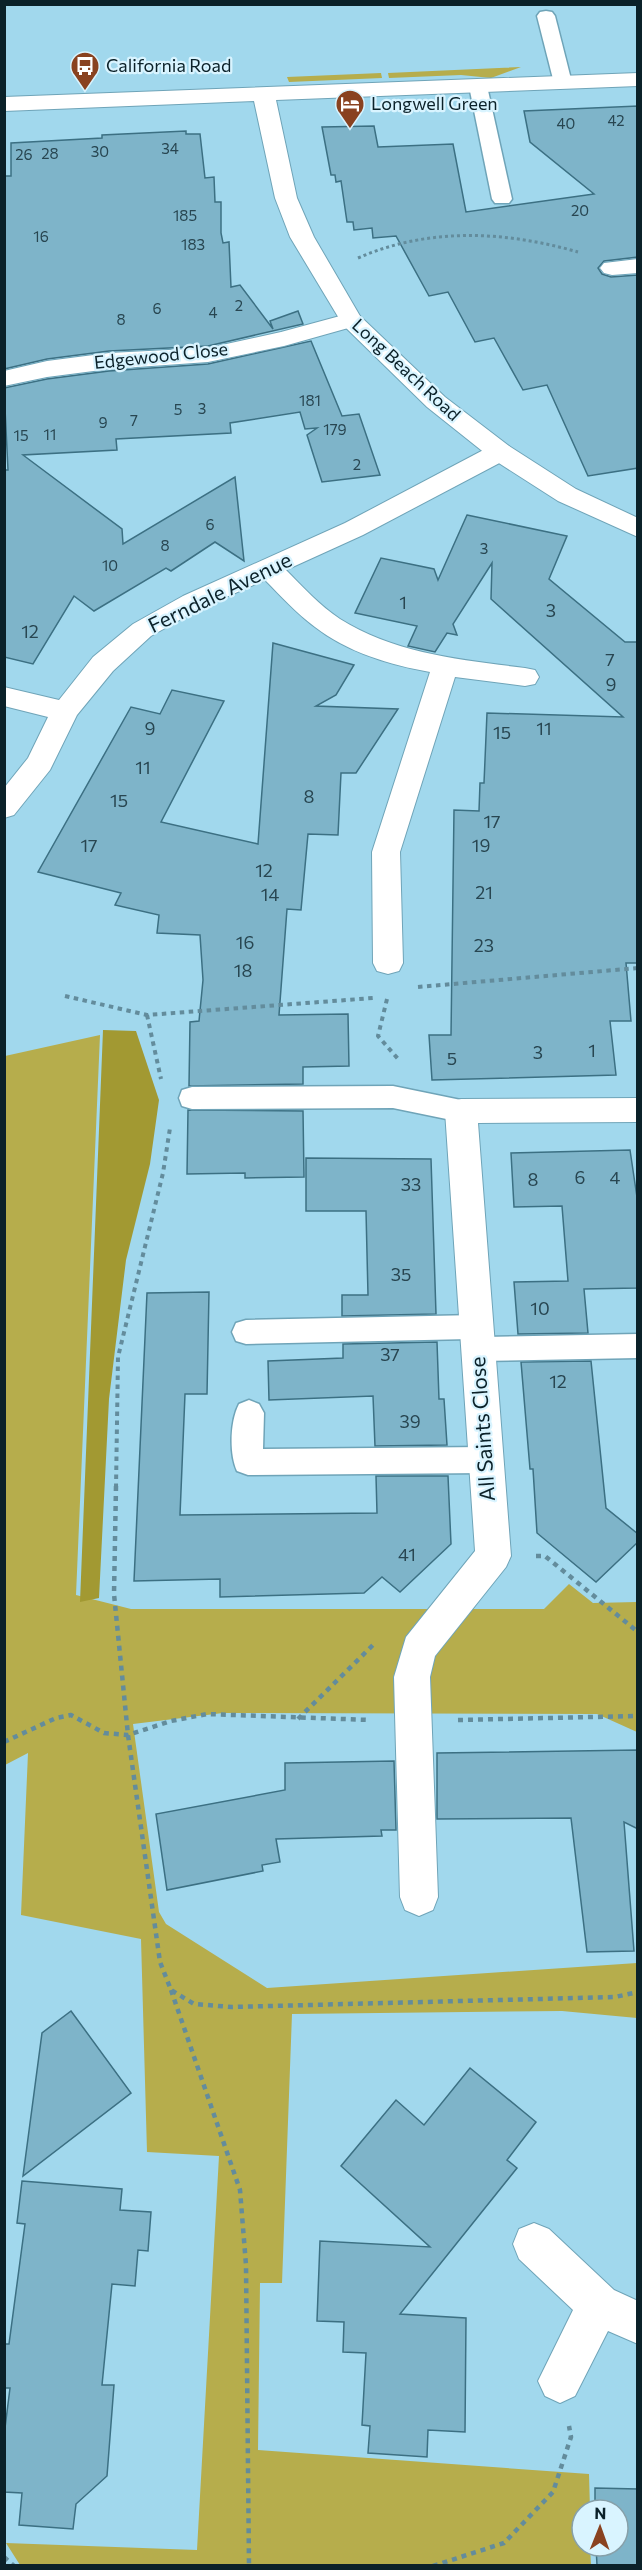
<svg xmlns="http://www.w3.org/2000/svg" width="642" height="2570" font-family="Commissioner,sans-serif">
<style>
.green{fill:#b6ad4c}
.forest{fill:#a29932}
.building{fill:#7eb4c9;stroke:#3c7083;stroke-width:1.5}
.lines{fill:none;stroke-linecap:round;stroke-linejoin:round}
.service-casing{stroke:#6fa4b8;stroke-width:3}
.minor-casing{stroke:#6fa4b8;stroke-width:2}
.tertiary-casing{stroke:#6fa4b8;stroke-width:2}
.path-far2{stroke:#638c9c;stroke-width:3;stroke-dasharray:3 3;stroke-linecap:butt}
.path-far1{stroke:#638c9c;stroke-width:4;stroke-dasharray:4.5 4.5;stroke-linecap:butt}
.path{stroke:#638c9c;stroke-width:4.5;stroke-dasharray:5 5;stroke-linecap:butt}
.service{fill:#fff;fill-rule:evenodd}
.minor{fill:#fff;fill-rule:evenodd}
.tertiary{fill:#fff;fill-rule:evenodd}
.labels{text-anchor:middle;stroke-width:4.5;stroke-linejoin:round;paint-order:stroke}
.far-number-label{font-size:15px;fill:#284651}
.far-poi-label{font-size:18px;fill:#0b2129;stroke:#d9f4ff;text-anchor:start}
.far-street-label{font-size:18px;fill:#0b2129;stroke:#d9f4ff}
.number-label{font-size:18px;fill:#284651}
.street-label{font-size:21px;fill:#0b2129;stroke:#d9f4ff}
</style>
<rect width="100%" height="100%" fill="#a1d8ed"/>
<g class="green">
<polygon points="521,67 491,78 461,75 389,78 388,73"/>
<polygon points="381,73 382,78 289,82 287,77"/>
<polygon points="100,1035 76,1595 131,1609 544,1609 569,1584 593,1603 637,1602 637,1732 597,1714 223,1713 133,1724 159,1912 166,1924 267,1988 637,1963 637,2018 562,2011 292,2014 282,2283 260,2283 258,2450 589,2474 590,2510 582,2510 582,2546 590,2546 591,2565 20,2565 6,2543 197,2550 219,2156 147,2152 141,1939 21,1915 28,1753 5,1765 5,1056"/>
</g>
<polygon class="forest" points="103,1030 136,1031 159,1100 150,1164 126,1260 109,1399 99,1598 80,1602"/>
<g class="building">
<polygon points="638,106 638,257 604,261 598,268 602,274 611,277 638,275 638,468 588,476 547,385 523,390 494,338 475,342 448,292 429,296 396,236 373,238 372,228 354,230 353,222 347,222 341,181 336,182 335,175 331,175 322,127 374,126 378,147 453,144 466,212 594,194 530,142 524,111"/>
<polygon points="186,131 186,134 200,134 205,178 214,177 215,202 221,202 221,233 223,243 229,242 231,287 240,285 273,329 270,321 298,311 303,324 208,346 109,351 47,359 4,369 4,176 11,176 11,143 102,138 102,135"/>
<polygon points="311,341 342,416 359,414 380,475 322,482 307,435 317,428 305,429 300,412 230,423 231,433 116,439 117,450 23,455 122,529 123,544 235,477 244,561 215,542 171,571 166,568 94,611 74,596 33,664 4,657 4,470 8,470 4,388 47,379 109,371 208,364"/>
<polygon points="467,515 567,536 549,579 625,642 638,642 638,963 626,963 631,1021 610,1021 616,1075 432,1080 429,1035 451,1035 454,810 479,811 480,783 484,783 487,713 623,717 491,599 492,563 453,624 457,635 447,633 435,652 408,646 417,626 355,613 381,558 434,569 438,580"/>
<polygon points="273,643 354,665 336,695 316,706 398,709 356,773 341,773 338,835 308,834 301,910 287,909 279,1015 348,1014 349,1066 303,1067 303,1084 189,1086 190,1022 199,1021 203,980 200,935 157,933 159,915 115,905 121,893 38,872 131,707 160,714 172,690 224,701 161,822 258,844"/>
<polygon points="188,1110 303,1111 304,1177 245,1178 245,1173 187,1174"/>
<polygon points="630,1150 638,1204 637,1288 584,1289 588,1333 518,1334 514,1282 568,1281 562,1206 514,1207 511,1153"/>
<polygon points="306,1158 431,1159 436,1314 342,1316 342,1295 368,1295 366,1211 306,1211"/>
<polygon points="209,1292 207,1394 185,1394 180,1515 377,1513 376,1476 448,1476 451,1544 400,1592 382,1577 364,1593 220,1597 220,1579 134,1581 147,1293"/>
<polygon points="437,1342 439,1399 444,1399 447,1445 375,1446 373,1396 269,1400 268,1361 343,1358 343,1344"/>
<polygon points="591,1361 606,1508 638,1534 638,1542 596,1582 537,1533 533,1469 530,1469 521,1362"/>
<polygon points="638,1750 638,1829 624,1822 634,1951 587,1952 571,1818 437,1819 437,1753"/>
<polygon points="394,1761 396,1830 381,1830 382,1836 276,1839 280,1862 262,1865 263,1871 167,1890 156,1814 285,1790 285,1763"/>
<polygon points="71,2011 131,2093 23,2176 42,2033"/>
<polygon points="470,2068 536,2122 507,2160 517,2168 400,2314 466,2318 465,2432 428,2430 427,2457 368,2453 370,2426 362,2425 366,2353 343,2352 344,2322 317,2321 320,2241 430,2247 341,2166 396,2100 424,2125"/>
<polygon points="22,2181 122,2189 120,2210 151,2212 148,2251 138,2250 135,2286 112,2284 102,2385 114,2385 107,2476 76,2504 73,2529 19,2525 22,2493 4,2492 4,2436 10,2388 4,2388 4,2344 9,2344 25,2224 17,2223"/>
<polygon points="595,2488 638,2489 638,2565 597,2565 596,2546 618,2546 618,2510 595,2510"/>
</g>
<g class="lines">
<g class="service-casing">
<g id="service">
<polygon points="546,11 552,12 555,16 572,83 570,87 556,87 554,83 537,16 540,12"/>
<polygon points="478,80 485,82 487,86 512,199 509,203 495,203 492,199 469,86 471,82"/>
<polygon points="393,1086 461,1100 471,1103 475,1111 471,1119 461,1122 393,1108 192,1109 182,1106 179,1098 182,1090 192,1087"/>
<polygon points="476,1315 486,1318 490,1327 484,1337 638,1334 638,1358 478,1361 468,1358 463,1349 470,1339 246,1344 236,1341 232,1332 236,1323 246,1320"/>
<path d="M249,1400L259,1404L264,1413L263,1449L486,1447L497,1451L501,1460L497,1469L486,1473L248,1475L237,1471C229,1454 230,1421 239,1404Z"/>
</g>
</g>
<g class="minor-casing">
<g id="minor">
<polygon points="638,259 638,273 612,275 604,273 600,268 604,263"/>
<polygon points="351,313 359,315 363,320 359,325 284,346 208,362 109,369 47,377 4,386 4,371 47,361 109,353 208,348 281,332"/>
<path d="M500,444L509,446L513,452L509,458L363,535L286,570C303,587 320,606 340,619C396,654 462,660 525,668L535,670L539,677L535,684L525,686L455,677L400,852L403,963L399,971L388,974L377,971L373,963L372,852L430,672C390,665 347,652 315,627C296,613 281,596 265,580L201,608L151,636L113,671L77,715L50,770L14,815L4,818V788L28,758L48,717L4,706V687L59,700L93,657L133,624L183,596L345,523L491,446Z"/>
<polygon points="638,1098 638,1122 478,1123 511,1556 506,1567 435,1656 430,1677 438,1897 433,1910 419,1916 405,1910 400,1897 394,1677 406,1637 475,1551 445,1111 450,1102 461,1099"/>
<polygon points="534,2223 549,2229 614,2290 638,2301 638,2344 608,2331 575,2396 560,2403 545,2396 538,2381 573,2310 519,2259 513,2244 519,2229"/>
</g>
</g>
<g class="tertiary-casing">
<polygon id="tertiary" points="638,73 638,86 276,100 297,198 314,237 360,316 445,397 509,446 576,489 638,518 638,537 558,501 491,458 427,407 343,325 290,237 275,198 254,101 4,111 4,97"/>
</g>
<path class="path-far2" d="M358,258C429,227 505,231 578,252"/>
<g class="path-far1">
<polyline points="418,987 638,968"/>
<polyline points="65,996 147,1015 373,998"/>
<polyline points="387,999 378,1036 399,1060"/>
<polyline points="147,1015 161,1079"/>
<polyline points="116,1488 118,1357 163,1173 170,1128"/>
</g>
<g class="path">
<polyline points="116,1486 114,1594 128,1735 160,1962 171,1990 194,2004 232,2007 615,1997 638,1992"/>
<polyline points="536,1556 545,1556 638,1632"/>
<polyline points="298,1719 375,1643"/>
<polyline points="458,1720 638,1716"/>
<polyline points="4,1742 56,1718 71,1715 104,1733 128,1735 171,1721 207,1714 370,1720"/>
<polyline points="171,1990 240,2190 246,2265 249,2566"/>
<polyline points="4,2557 14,2566"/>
<polyline points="433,2566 504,2543 553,2492 571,2437 569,2426"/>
</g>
<use href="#service" class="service"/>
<use href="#minor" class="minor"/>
<use href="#tertiary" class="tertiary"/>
</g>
<defs>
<g id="bus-pin" transform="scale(1.5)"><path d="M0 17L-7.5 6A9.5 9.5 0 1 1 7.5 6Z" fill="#894220" stroke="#d9f4ff"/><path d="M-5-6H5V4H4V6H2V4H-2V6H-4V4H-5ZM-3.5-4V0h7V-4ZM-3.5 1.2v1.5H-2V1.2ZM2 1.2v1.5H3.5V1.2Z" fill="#fff"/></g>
<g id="hotel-pin" transform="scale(1.5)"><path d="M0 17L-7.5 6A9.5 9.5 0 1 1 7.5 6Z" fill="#894220" stroke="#d9f4ff"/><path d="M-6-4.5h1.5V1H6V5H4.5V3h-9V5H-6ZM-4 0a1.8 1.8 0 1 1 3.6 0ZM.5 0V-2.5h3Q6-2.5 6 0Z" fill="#fff"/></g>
</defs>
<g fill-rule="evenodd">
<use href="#bus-pin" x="85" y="66"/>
<use href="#hotel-pin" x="350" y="104"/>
</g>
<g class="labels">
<g class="far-number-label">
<text x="616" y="126">42</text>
<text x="566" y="129">40</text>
<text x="170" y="154">34</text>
<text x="100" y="157">30</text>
<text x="50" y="159">28</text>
<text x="24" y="160">26</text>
<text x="580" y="216">20</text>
<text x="185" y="221">185</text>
<text x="41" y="242">16</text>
<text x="193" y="250">183</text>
<text x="239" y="311">2</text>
<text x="157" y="314">6</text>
<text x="213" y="318">4</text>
<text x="121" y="325">8</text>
<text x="310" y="406">181</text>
<text x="202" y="414">3</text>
<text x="178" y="415">5</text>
<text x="134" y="426">7</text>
<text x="103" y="428">9</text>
<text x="335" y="435">179</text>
<text x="50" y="440">11</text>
<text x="21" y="441">15</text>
<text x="357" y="470">2</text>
<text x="210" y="530">6</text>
<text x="165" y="551">8</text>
<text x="484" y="554">3</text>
<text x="110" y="571">10</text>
</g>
<g class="far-poi-label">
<text x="106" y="72">California Road</text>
<text x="371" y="110">Longwell Green</text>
</g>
<g class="far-street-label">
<text transform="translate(161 356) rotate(-6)" y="6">Edgewood Close</text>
<text transform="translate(406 370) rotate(43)" y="6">Long Beach Road</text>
</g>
<g class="number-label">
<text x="403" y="609">1</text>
<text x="551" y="617">3</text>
<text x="30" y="638">12</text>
<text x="610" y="666">7</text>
<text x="611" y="691">9</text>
<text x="150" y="735">9</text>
<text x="544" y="735">11</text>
<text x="502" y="739">15</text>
<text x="143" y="774">11</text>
<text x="309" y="803">8</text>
<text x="119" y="807">15</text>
<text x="492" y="828">17</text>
<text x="89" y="852">17</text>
<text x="481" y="852">19</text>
<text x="264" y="877">12</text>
<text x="484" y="899">21</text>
<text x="270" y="901">14</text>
<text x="245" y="949">16</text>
<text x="484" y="952">23</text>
<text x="243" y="977">18</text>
<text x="592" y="1057">1</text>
<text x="538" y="1059">3</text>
<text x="452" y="1065">5</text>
<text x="580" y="1184">6</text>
<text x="615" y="1184">4</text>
<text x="533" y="1186">8</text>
<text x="411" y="1191">33</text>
<text x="401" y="1281">35</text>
<text x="540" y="1315">10</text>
<text x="390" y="1361">37</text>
<text x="558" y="1388">12</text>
<text x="410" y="1428">39</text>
<text x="407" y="1561">41</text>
</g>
<g class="street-label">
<text transform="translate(220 593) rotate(-26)" y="7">Ferndale Avenue</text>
<text transform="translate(483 1429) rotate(-94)" y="7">All Saints Close</text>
</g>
</g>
<rect width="642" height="2570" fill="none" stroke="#0b2129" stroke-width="12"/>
<g transform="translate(600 2528) rotate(1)"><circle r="28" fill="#d9f4ff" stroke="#87a0a9" stroke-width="1.5"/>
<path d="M0-4.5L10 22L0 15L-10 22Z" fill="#894220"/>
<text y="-9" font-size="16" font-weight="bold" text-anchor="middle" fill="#0b2129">N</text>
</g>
</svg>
